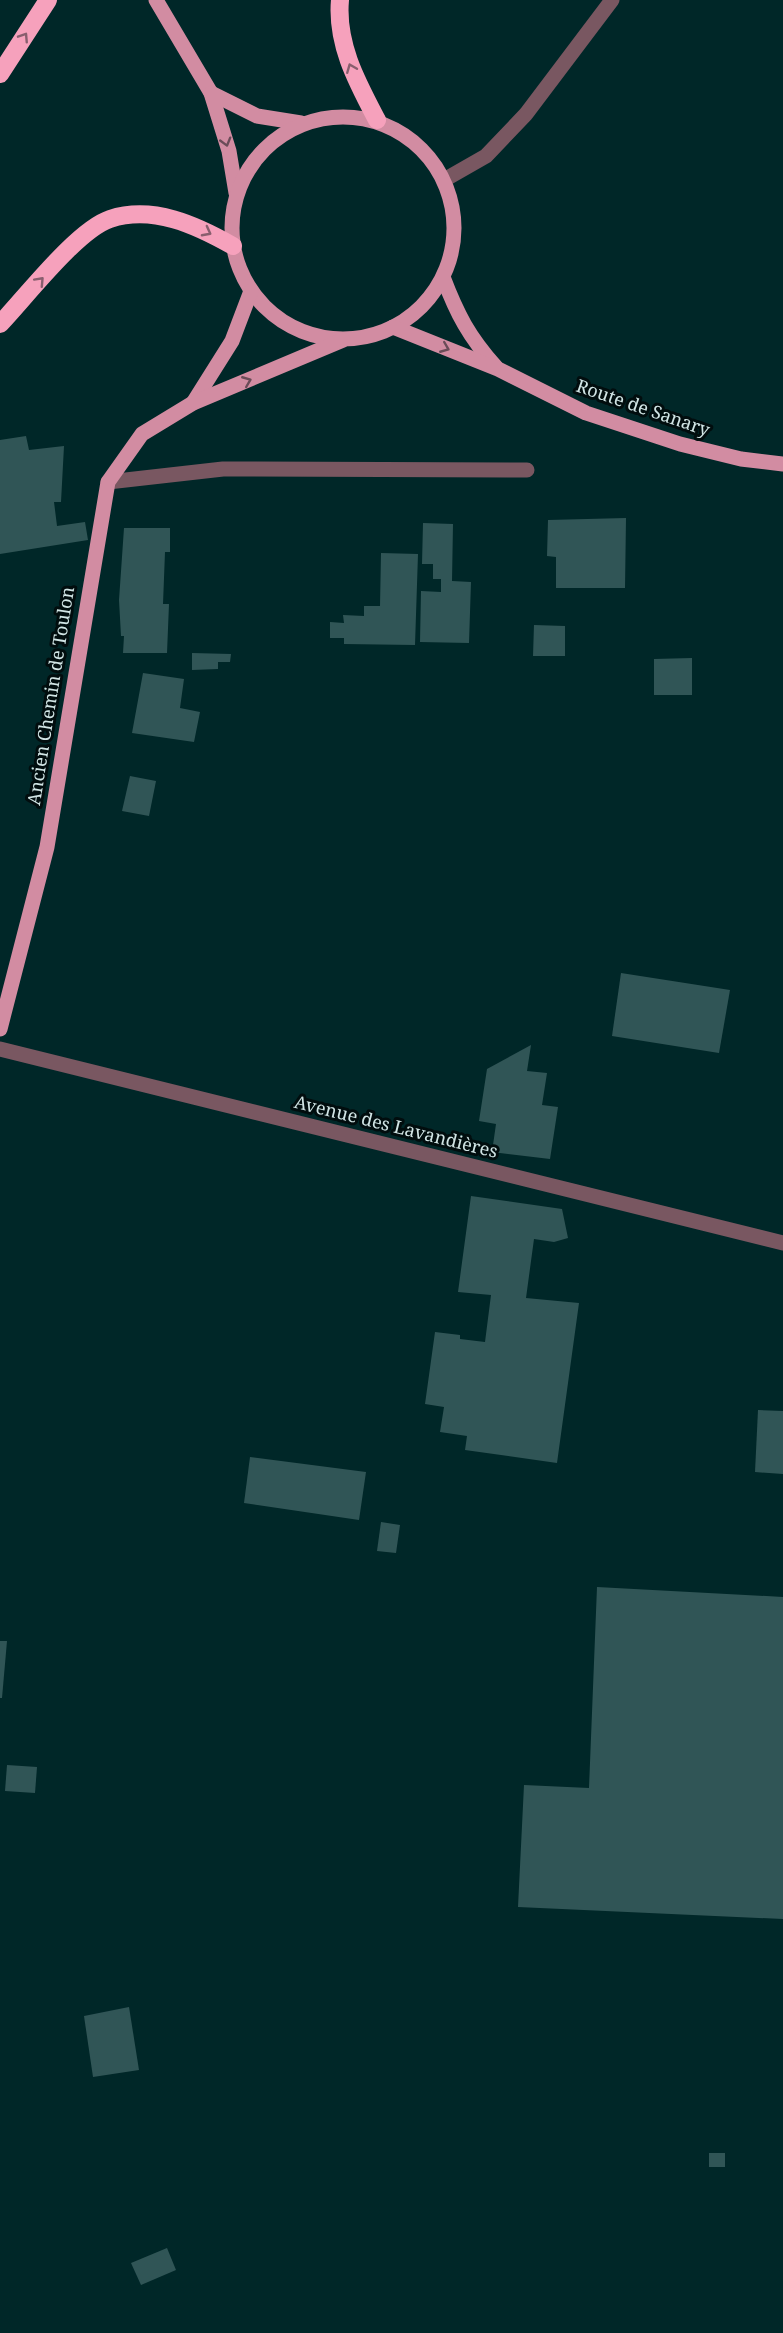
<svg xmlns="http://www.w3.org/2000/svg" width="783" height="2333" font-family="'Noto Serif',serif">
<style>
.building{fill:#305556}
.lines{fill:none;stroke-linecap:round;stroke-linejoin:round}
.minor{stroke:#795761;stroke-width:15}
.major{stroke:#d28ca2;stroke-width:15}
.highway{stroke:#f6a1bc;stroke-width:18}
.oneway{stroke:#885e6e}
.oneway2{stroke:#6a4c58}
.labels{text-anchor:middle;stroke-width:6;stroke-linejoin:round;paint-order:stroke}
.street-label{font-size:18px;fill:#d1e5e5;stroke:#010d0e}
</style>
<rect width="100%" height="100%" fill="#002728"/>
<g class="building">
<polygon points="26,436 29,450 64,446 61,502 54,502 57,526 85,522 88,540 0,554 0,440"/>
<polygon points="626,518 625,588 556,588 556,557 547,556 548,520"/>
<polygon points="423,523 453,524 452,581 471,582 469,643 420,642 421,591 441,592 441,579 433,579 433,564 422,564"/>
<polygon points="124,528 170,528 170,552 165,552 163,604 169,604 167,653 123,653 124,636 121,636 119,600"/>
<polygon points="381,553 418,554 415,645 344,644 344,638 330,638 330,622 344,623 343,615 364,616 364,606 380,606"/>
<polygon points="534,625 565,626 565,656 533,656"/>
<polygon points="192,653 231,654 230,662 218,662 218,669 192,670"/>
<polygon points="692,658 692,695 654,695 654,659"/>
<polygon points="143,673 184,679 180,708 200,712 194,742 132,733"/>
<polygon points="130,776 156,781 149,816 122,811"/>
<polygon points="621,973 730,990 719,1053 612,1036"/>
<polygon points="531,1045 527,1071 547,1073 542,1105 558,1107 550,1159 492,1152 496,1124 479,1121 487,1069"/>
<polygon points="471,1196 562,1209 568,1238 554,1242 534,1239 526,1298 579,1303 557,1463 465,1450 467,1436 440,1432 444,1407 425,1404 435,1332 460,1335 460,1339 485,1342 491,1295 458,1292"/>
<polygon points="758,1410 783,1411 783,1474 755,1472"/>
<polygon points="250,1457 366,1472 359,1520 244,1503"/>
<polygon points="381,1522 400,1525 396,1553 377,1551"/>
<polygon points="597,1587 783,1597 783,1919 518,1907 524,1785 589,1788"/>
<polygon points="0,1641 7,1641 2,1698 0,1698"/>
<polygon points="7,1765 37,1767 35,1793 5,1791"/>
<polygon points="129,2007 139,2070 93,2077 84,2016"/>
<rect x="709" y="2153" width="16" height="14"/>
<polygon points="167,2248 176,2270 141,2285 131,2263"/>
</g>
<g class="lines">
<g class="minor">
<polyline points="444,180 486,156 526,114 612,0"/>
<polyline points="108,482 223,469 527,470"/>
<polyline points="0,1049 783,1243"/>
</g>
<g class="major">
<polyline points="156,0 211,93 229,151 236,193"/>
<polyline points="211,93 257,116 301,123"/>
<circle cx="343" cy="228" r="111"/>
<path d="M443,277C457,314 469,337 496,367"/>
<polyline points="393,327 498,369 586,413 680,444 741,459 783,464"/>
<polyline points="193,403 232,341 251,291"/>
<polyline points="0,1029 47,847 108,482 142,434 193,403 343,340"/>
</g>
<g class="highway">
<path d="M340,0C336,44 357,82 377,120"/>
<polyline points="0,74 48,0"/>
<path d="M0,324C25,298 77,230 110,219C153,205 196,225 233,246"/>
</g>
</g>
<defs><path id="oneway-chevron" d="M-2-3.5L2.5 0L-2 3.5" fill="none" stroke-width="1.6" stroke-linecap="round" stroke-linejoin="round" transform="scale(1.5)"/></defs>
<g class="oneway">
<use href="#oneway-chevron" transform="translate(24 37) rotate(-57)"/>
<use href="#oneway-chevron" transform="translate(351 68) rotate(-112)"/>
<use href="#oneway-chevron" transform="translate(207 232) rotate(28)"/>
<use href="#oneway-chevron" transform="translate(40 281) rotate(-47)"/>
</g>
<g class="oneway2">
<use href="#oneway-chevron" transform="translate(226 142) rotate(74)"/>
<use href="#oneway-chevron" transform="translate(445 348) rotate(22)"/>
<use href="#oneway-chevron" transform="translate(247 381) rotate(-22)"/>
</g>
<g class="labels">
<g class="street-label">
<text transform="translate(643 408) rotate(19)" y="6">Route de Sanary</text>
<text transform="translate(51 696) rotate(-81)" y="6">Ancien Chemin de Toulon</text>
<text transform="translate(396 1127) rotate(14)" y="6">Avenue des Lavandières</text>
</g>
</g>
</svg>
